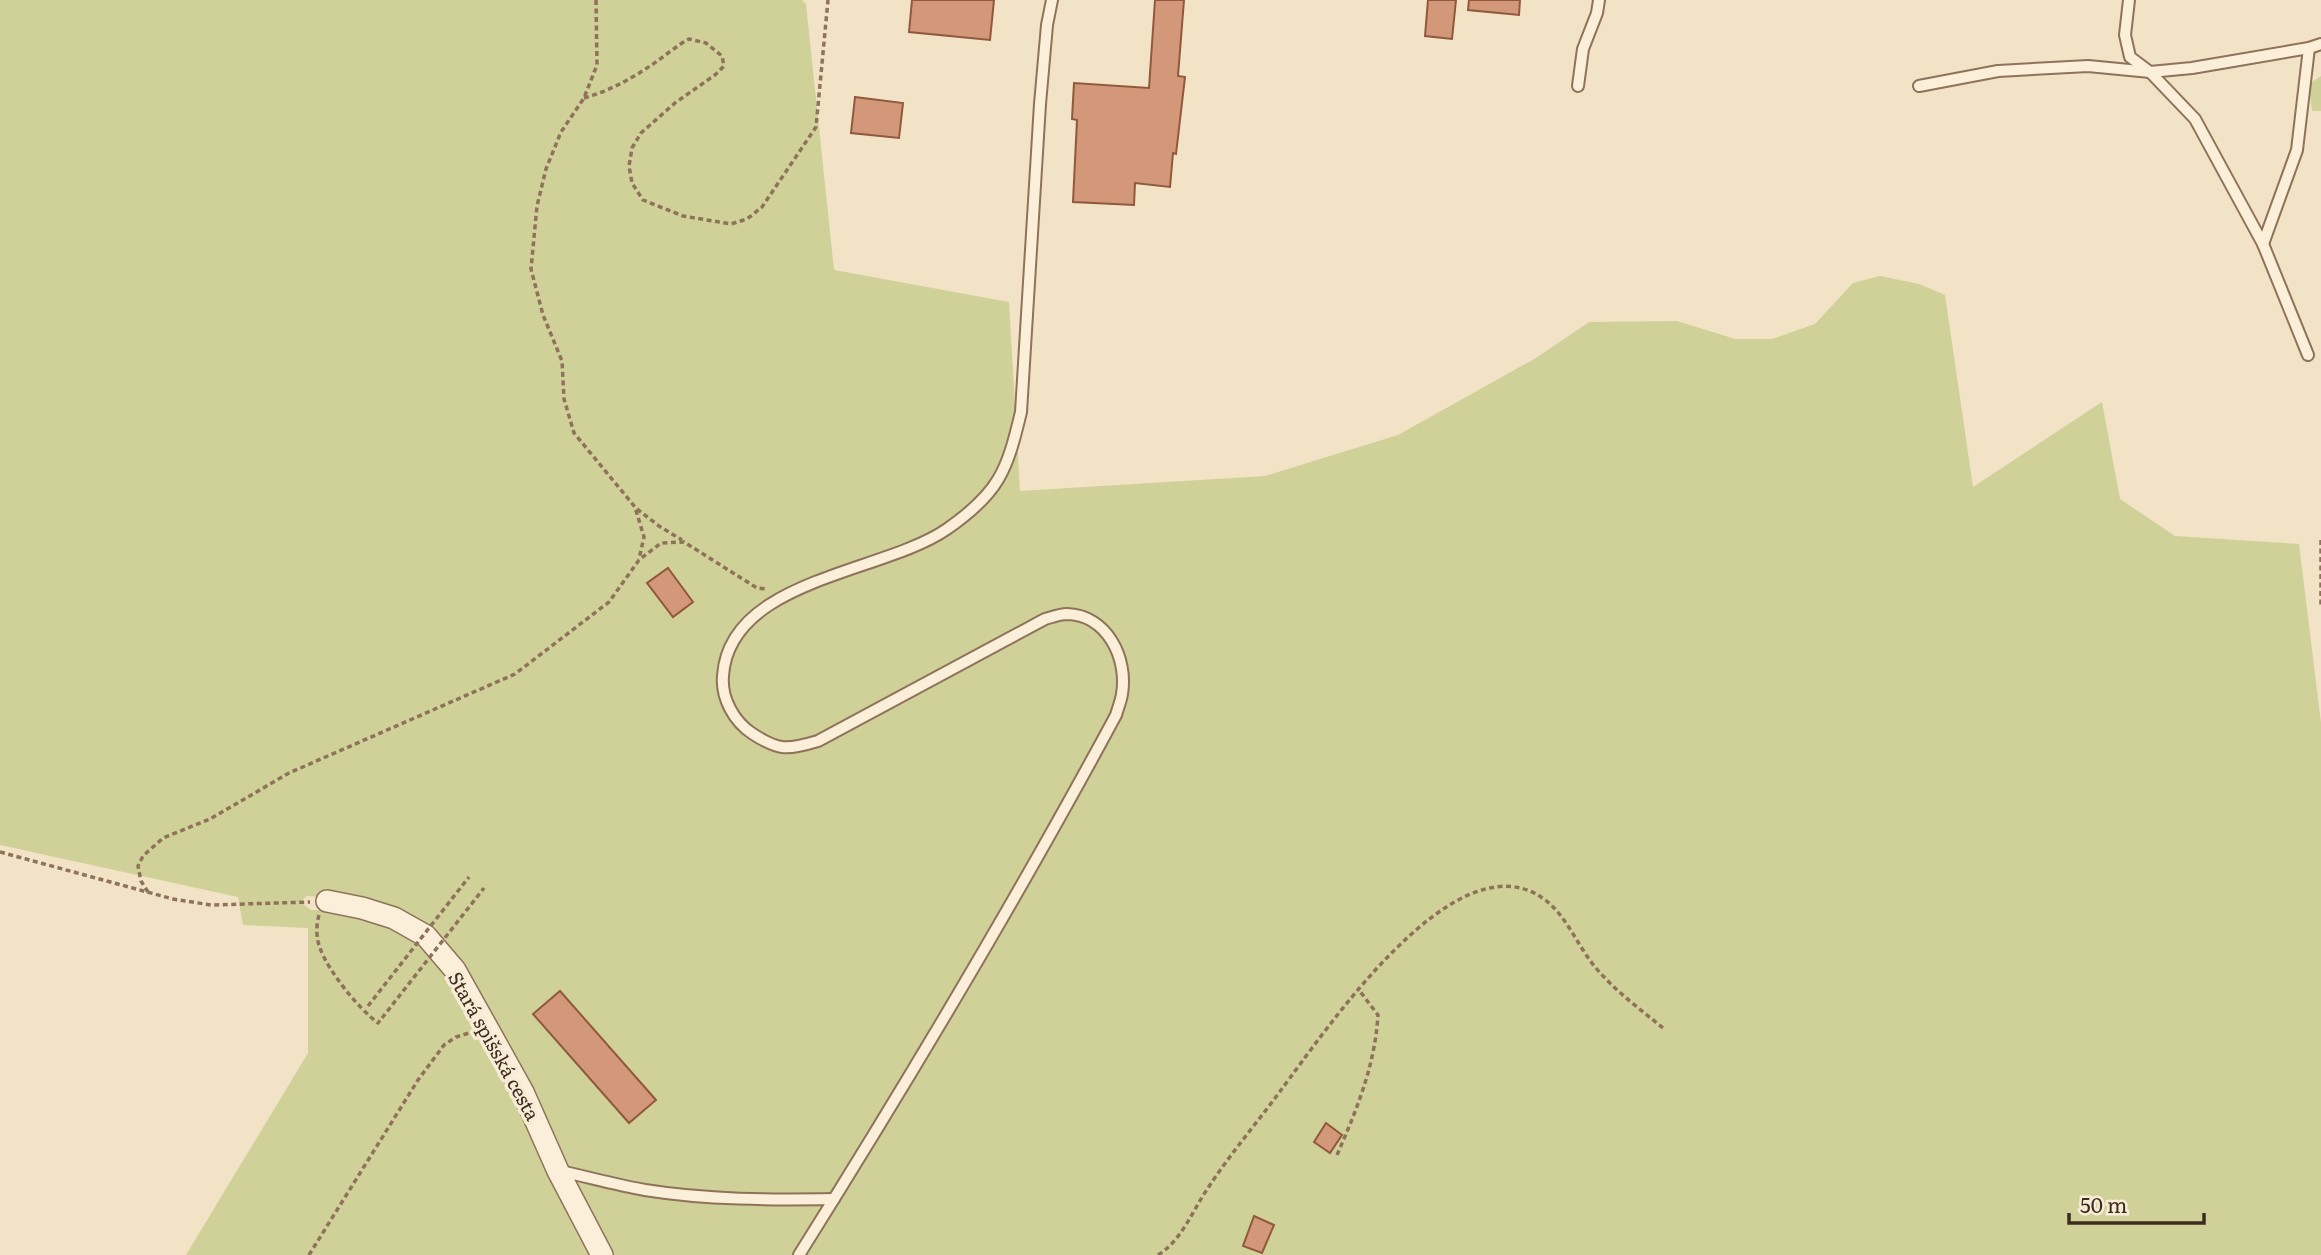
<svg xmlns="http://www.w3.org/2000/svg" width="2321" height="1255" font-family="Literata,serif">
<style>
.green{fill:#cfd198;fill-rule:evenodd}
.building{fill:#d39879;stroke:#90583d;stroke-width:2}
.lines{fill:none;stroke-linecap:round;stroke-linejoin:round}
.lane-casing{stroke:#8f725a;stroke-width:14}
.street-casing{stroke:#8f725a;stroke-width:24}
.path{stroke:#8f725a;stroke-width:3.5;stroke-dasharray:5 3.5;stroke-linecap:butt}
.lane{stroke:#fbefda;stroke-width:10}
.street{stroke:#fbefda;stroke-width:21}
.path-bridge{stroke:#8f725a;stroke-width:3.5;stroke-dasharray:5 3.5;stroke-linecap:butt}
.labels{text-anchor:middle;stroke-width:7;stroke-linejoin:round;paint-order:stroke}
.street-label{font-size:19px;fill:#3e2c1f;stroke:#f8ecd6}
</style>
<rect width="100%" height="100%" fill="#f2e2c6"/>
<g class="green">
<path d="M0,0H802L806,4L834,270L1009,302L1020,491L1265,476L1398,435L1536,358L1589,322L1677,321L1735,339H1772L1815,324L1853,283L1880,276L1919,284L1945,295L1973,487L2102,402L2120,499L2175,536L2299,544L2321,723V1255H186L308,1053V928L243,925L238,897L0,845ZM307,896L352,899L462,969L437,959L418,944L389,927L335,910H311L300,902Z"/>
<polygon points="2321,76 2321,111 2312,111 2309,84"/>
</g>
<g class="building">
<polygon points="912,0 994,0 990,40 909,32"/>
<polygon points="1155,0 1184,0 1178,76 1185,77 1176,154 1173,153 1170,187 1135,183 1134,205 1073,202 1077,120 1072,119 1074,83 1149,88"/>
<polygon points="1428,0 1456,0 1452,39 1425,36"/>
<polygon points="1469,0 1520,0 1519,15 1468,10"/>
<polygon points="855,97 903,103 899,138 851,133"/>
<polygon points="668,568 693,602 673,617 647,583"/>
<polygon points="560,991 656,1100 629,1123 533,1014"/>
<polygon points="1326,1123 1342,1135 1330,1153 1314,1142"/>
<polygon points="1254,1216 1274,1225 1262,1253 1243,1246"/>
</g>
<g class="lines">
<g class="lane-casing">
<g id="lane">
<polyline points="2129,0 2125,35 2130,57 2150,72 2195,119 2263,244 2297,150 2309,48"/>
<polyline points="1578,86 1583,49 1597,13 1599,0"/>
<polyline points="1919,86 1998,71 2088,66 2150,72 2192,68 2309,48 2321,44"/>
<polyline points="2263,244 2308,355"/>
<path d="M560,1171C588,1177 616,1185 645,1190C707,1200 771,1200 834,1199"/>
<path d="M799,1255C910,1078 1017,899 1116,715C1118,708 1121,701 1122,694C1128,658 1107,615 1067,614C1060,614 1052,617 1045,619L818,741C788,750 779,751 753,734C734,722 721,698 723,676C729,579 884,573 947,529C999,493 1007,471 1021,412L1040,104L1047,25L1052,0"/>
</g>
</g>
<g class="street-casing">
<polyline id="street" points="327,901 362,908 394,918 426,936 455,970 523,1092 558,1171 602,1255"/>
</g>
<g class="path">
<polyline points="596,0 597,65 584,98 561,132 546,169 537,206 531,269 543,315 562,361 564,399 574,433 635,507 644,537 639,559"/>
<path d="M584,98C609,91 631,79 653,64C665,56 676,46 689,39L706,43L722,56L724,66L715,75L675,103L641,133L632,148L629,166L632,183L643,200L683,216L731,224L747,219L762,207L816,127L828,0"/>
<polyline points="637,509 659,526 682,540"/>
<polyline points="2321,540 2321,608"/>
<polyline points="0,852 173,899 211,905 310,902"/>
<polyline points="148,892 141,881 138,866 143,856 163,838 210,819 289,773 515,674 609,602 639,560 661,543 684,542 757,588 768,589"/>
<path d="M319,915C316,926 316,938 320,948C328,971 359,1009 378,1023L382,1018"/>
<path d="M1337,1155C1357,1109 1375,1065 1378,1015L1359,990"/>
<polyline points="309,1255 418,1080 444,1045 456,1037 469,1033"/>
<path d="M1158,1255C1183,1239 1192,1211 1208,1188C1230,1154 1257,1123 1281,1090C1325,1032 1453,839 1541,897C1566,913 1577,946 1596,968C1615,991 1640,1009 1663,1028"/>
</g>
<use href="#lane" class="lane"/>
<use href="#street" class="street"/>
<g class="path-bridge">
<polyline points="368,1006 469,877"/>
<polyline points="382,1018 484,888"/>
</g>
</g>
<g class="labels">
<g class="street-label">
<text transform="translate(494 1046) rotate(61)" y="7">Stará spišská cesta</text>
</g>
</g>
<path d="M2069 1213v10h135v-10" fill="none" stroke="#3e2c1f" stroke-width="3.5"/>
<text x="2080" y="1213" font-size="21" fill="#3e2c1f" stroke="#f8ecd6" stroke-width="5" paint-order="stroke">50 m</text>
</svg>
